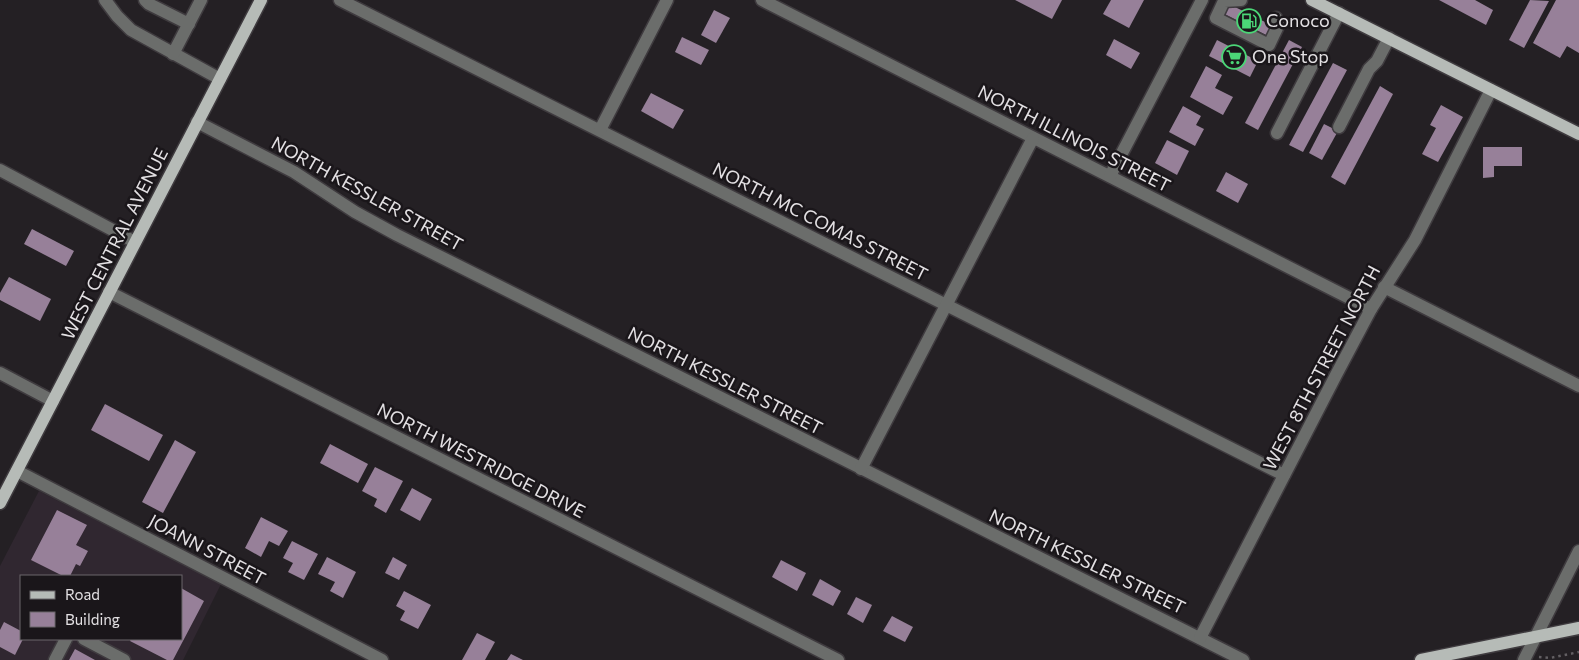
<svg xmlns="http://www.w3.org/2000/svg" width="1579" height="660" font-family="Commissioner,sans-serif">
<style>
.built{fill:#302730;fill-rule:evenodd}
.building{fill:#978099}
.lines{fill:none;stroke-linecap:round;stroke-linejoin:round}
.minor-casing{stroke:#3f3b3f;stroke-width:15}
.major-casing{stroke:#3f3b3f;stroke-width:15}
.path{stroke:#635f63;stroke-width:2.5;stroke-dasharray:2.5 4;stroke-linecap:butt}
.minor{stroke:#6b6d6b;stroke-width:12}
.major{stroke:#b6bbb7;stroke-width:12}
.labels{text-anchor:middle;stroke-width:5;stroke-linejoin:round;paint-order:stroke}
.poi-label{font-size:18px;fill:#e3e0e3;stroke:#1a161a;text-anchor:start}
.street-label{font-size:18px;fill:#e3e0e3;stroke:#1a161a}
</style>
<rect width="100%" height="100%" fill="#242024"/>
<path class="built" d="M39,491L221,584L183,660H0V566ZM21,576H181V639H21Z"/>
<g class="building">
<polygon points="1015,0 1062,0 1052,19"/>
<polygon points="1111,0 1144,0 1129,28 1103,14"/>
<polygon points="1439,0 1475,0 1493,10 1486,25"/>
<polygon points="1530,0 1549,1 1524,48 1509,40"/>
<polygon points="1556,0 1579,0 1579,53 1567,46 1560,58 1533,43"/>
<polygon points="1223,1 1279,29 1274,39 1218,11"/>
<polygon points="714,10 730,18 716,43 701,35"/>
<polygon points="682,37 709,50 701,65 675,52"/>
<polygon points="1114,39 1140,53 1131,69 1106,55"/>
<polygon points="1217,40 1258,61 1250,77 1209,56"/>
<polygon points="1289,40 1302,47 1258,130 1245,123"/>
<polygon points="1333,63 1347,70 1303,152 1289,145"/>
<polygon points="1206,66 1222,75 1215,88 1233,97 1223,115 1190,97"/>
<polygon points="1380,86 1393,94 1345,185 1331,177"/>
<polygon points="651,93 684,110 673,129 641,111"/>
<polygon points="1441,105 1463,117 1438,162 1422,154 1436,128 1430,125"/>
<polygon points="1183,106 1201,116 1196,125 1204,129 1195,146 1169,132"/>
<polygon points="1324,124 1338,131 1322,160 1309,153"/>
<polygon points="1167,140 1189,151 1177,175 1155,163"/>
<polygon points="1483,147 1522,147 1522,166 1494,166 1494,177 1483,178"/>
<polygon points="1226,172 1248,184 1238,203 1216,191"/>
<polygon points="32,229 74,251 66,266 24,244"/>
<polygon points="9,277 51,299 40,321 0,300 0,293"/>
<polygon points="105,404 163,435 149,461 91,430"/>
<polygon points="175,440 196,452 163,513 142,502"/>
<polygon points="330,444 368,464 358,483 320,463"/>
<polygon points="375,467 403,481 386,513 374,506 377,499 362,491"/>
<polygon points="412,488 432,499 420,521 400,510"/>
<polygon points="57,510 87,525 76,545 88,551 80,566 76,564 70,576 63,576 31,560"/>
<polygon points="261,517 288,531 279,546 269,541 261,557 245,548"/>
<polygon points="292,541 318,554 304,580 288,572 293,563 283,558"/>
<polygon points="327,557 356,572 343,598 330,591 335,582 318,574"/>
<polygon points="393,557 407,565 399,580 385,573"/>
<polygon points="781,560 806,573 797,591 772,577"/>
<polygon points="820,579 841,591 833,606 812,595"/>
<polygon points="181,588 204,601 173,660 167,660 130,641 131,639 181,639"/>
<polygon points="404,591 431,605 418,629 400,620 405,611 396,606"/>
<polygon points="856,597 872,605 863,623 847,614"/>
<polygon points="892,616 913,627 905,642 883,631"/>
<polygon points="4,622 21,631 21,639 23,639 15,655 0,647 0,630"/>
<polygon points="477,633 495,642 485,660 462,660"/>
<polygon points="75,649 95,660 69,660"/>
<polygon points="511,654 523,660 507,660"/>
</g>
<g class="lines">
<g class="minor-casing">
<g id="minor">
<polyline points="105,0 117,16 131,30 220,79"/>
<polyline points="145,0 149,4 189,24"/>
<polyline points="340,0 1284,475"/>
<polyline points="762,0 1371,309"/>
<polyline points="1241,0 1224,1 1216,18 1269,45 1278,26 1276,18"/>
<polyline points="173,54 201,0"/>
<polyline points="197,122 294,172 355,212 397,235 1243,660"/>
<polyline points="1339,127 1369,69 1377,61 1389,38"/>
<polyline points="600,130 667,0"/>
<polyline points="1277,133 1339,13"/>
<polyline points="0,170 135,242"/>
<polyline points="1110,176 1202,0"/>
<polyline points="1384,287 1579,386"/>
<polyline points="109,292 838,660"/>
<polyline points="0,373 53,401"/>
<polyline points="861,469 1033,138"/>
<polyline points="17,471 382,660"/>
<polyline points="1200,638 1336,375 1371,309 1415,240 1491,90"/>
<polyline points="84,639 124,660"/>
<polyline points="55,660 66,639"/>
<polyline points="1524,660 1579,551"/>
</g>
</g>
<g class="major-casing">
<g id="major">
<polyline points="1312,0 1579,134"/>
<polyline points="0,503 261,0"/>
<polyline points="1421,660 1579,628"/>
</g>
</g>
<polyline class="path" points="1539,657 1550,658 1579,652"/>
<use href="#minor" class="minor"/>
<use href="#major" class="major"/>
</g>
<defs>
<g id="fuel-ring" transform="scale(1.25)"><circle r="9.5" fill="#1a161a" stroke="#4bd677" stroke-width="1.5"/><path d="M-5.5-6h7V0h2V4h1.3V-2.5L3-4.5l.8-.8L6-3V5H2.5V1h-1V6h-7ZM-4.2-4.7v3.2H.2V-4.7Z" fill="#4bd677"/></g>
<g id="supermarket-ring" transform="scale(1.25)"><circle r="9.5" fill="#1a161a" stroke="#4bd677" stroke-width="1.5"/><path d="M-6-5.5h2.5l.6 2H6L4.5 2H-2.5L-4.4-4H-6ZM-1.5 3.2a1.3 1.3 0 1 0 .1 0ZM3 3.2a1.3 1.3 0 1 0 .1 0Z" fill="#4bd677"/></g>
</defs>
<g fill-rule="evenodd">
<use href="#fuel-ring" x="1249" y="21"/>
<use href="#supermarket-ring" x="1234" y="57"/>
</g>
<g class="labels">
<g class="poi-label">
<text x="1266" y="27">Conoco</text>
<text x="1252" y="63">One Stop</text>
</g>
<g class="street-label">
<text transform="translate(1074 139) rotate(27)" y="6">NORTH ILLINOIS STREET</text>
<text transform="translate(367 194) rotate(29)" y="6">NORTH KESSLER STREET</text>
<text transform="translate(820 222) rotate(27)" y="6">NORTH MC COMAS STREET</text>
<text transform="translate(115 244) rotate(-63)" y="6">WEST CENTRAL AVENUE</text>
<text transform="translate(1322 368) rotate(-62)" y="6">WEST 8TH STREET NORTH</text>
<text transform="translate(725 381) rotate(27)" y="6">NORTH KESSLER STREET</text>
<text transform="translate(481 461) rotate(27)" y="6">NORTH WESTRIDGE DRIVE</text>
<text transform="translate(207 550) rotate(28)" y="6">JOANN STREET</text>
<text transform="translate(1087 562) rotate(26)" y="6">NORTH KESSLER STREET</text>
</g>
</g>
<rect x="20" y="575" width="162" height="65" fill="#1a161a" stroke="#6a676a"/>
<rect x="30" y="591" width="25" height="8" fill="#b6bbb7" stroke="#6a676a"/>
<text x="65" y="600" font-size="15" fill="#e3e0e3">Road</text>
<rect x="30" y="612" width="25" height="15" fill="#978099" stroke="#6a676a"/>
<text x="65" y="625" font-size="15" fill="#e3e0e3">Building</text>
</svg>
